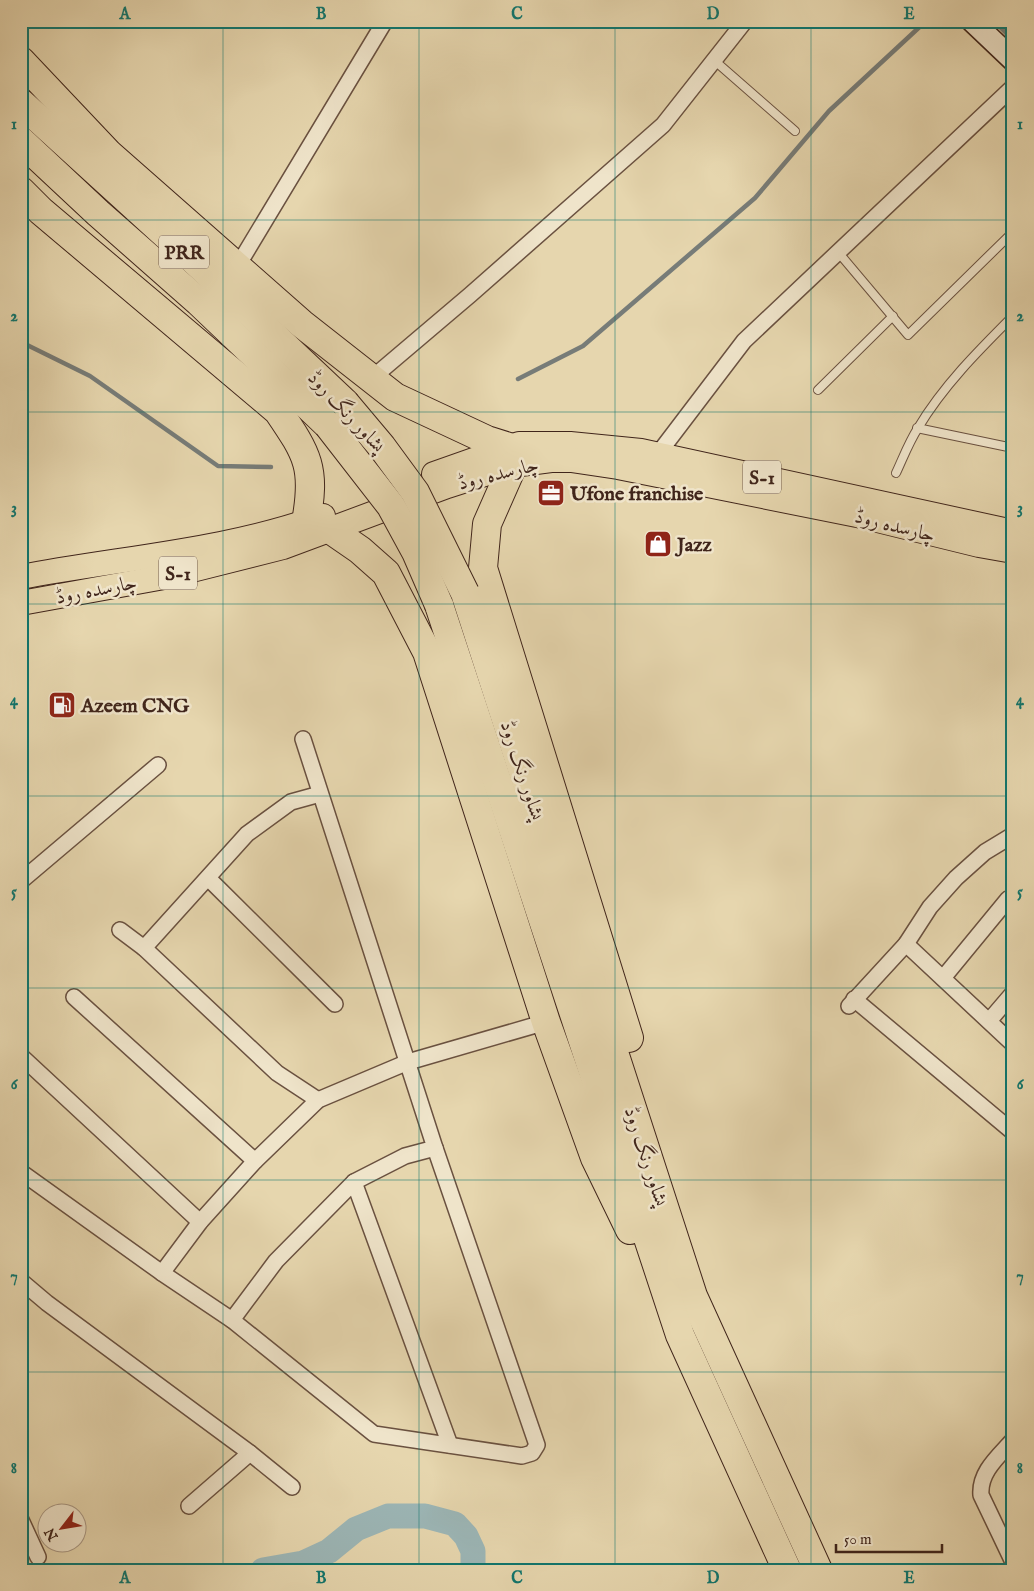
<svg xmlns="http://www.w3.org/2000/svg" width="1034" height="1591" font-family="'IM FELL English',Amiri,serif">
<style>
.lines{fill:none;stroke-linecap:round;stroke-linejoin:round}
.stream{stroke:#777c78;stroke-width:4.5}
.river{stroke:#9cb6b6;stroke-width:25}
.lane-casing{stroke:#6a5140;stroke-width:10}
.street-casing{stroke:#6a5140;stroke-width:18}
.secondary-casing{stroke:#40251b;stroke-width:24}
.primary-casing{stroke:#40251b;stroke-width:26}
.highway-casing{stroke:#40251b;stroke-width:30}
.lane{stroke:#efe4ca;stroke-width:8}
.street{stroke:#efe4ca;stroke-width:15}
.secondary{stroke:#efe4ca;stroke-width:21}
.primary{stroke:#e6d6ae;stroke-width:24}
.highway{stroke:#e6d6ae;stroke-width:28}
.highway-bridge-casing{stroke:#40251b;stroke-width:30;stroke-linecap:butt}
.highway-bridge{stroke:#e6d6ae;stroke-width:28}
.grid{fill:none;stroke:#0f766e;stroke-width:1;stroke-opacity:0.55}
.labels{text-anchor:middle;stroke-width:5;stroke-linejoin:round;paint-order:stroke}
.shield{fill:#efe4ca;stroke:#745e50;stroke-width:1}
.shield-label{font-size:19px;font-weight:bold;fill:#40251b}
.street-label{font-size:20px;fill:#40251b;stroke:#efe4ca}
.poi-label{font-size:20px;font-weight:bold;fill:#40251b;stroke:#efe4ca;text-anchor:start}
.neatline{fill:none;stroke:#0f766e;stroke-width:2}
.grid-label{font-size:16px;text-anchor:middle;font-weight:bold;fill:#0f766e}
</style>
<rect width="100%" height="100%" fill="#e6d6ae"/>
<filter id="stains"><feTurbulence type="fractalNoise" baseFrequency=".004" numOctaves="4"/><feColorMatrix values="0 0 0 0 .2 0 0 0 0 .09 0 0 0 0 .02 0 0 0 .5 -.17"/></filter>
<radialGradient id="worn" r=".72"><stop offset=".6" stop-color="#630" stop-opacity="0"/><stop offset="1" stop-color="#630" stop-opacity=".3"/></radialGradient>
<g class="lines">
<g class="stream">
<polyline points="994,21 1013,40"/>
<polyline points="21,342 90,376 218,466 271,467"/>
<polyline points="518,379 583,346 755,198 829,111 926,21"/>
</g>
<polyline class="river" points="263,1570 303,1563 329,1551 356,1529 388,1516 425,1516 455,1524 466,1536 473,1551 473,1570"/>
<g class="lane-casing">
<g id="lane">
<polyline points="715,61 795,131"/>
<polyline points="838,252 908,335 1013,232"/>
<polyline points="818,390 893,316"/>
<polyline points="917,428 1013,448"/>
<path d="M896,473C903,458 909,442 918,428C943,386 978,351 1013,316"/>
</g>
</g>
<g class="street-casing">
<g id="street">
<polyline points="237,267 385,21"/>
<polyline points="371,379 470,295 663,125 745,21"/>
<polyline points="658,454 744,341 1013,87"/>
<polyline points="208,878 335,1004"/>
<polyline points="21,881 158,765"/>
<polyline points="120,930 144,948 277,1073 318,1100"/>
<polyline points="906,944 1013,1044"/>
<polyline points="144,948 247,834 291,802 320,794"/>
<polyline points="943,978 1008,899"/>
<polyline points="74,997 255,1161"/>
<polyline points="854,999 1013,1132"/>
<polyline points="849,1006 906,944 930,907 956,878 985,852 1013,835"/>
<polyline points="989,1021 1013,993"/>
<polyline points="21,1056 200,1222"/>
<polyline points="21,1172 162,1273 232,1320 374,1434 522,1456 532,1453 537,1445 435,1148"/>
<polyline points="354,1182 450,1445"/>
<polyline points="162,1273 200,1222 255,1161 318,1100 408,1062 546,1022"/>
<polyline points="21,1281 47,1303 250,1453 189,1506"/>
<polyline points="232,1320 276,1261 354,1182 405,1156 435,1148 303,739"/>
<path d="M1013,1440C999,1456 979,1472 981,1495L1013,1562"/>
<polyline points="250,1453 292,1487"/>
<polyline points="21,1520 38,1557"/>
</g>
</g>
<g class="secondary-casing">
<polyline id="secondary" points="972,21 1013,60"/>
</g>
<g class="primary-casing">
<g id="primary">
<polyline points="434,474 519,444 570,444 641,451 1013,532"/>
<path d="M21,577C120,558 228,551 323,516"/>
<polyline points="21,603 164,577 283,547 447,486 513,465 551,460 571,460 618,467 857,515 979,545 1013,551"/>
</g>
</g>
<g class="highway-casing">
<g id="highway">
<polyline points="21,61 109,154 302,324 395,397 487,440 509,447"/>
<polyline points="21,103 198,264 345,403"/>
<polyline points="21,141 98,213 199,302 328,425"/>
<path d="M21,191L41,211L278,411C308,455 316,468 306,522"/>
<polyline points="513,465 487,524 483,568 629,1038"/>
<polyline points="331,530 360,550 386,573 427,652 546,1022 595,1158 630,1230"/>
<polyline points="465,593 693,1296 818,1570"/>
<polyline points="439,605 680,1335 787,1570"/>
</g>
</g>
<use href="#lane" class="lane"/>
<use href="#street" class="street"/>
<use href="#secondary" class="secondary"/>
<use href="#primary" class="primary"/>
<use href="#highway" class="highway"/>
<g class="highway-bridge-casing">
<g id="highway-bridge">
<polyline points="345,403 382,447 415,492 465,593"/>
<polyline points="328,425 391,506 416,552 439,605"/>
</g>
</g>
<use href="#highway-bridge" class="highway-bridge"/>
</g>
<path class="grid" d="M223,21V1570M419,21V1570M615,21V1570M811,21V1570M21,220H1013M21,412H1013M21,604H1013M21,796H1013M21,988H1013M21,1180H1013M21,1372H1013"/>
<defs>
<g id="office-square" transform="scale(1.4375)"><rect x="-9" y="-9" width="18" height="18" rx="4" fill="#8f2418" stroke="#efe4ca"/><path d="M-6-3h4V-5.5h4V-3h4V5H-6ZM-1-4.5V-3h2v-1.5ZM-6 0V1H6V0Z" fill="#fff"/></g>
<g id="shop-square" transform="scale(1.4375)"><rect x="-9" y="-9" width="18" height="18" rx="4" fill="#8f2418" stroke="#efe4ca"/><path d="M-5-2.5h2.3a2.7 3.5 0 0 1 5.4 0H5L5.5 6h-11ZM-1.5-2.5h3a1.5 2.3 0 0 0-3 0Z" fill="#fff"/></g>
<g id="fuel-square" transform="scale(1.4375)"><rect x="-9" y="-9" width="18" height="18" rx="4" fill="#8f2418" stroke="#efe4ca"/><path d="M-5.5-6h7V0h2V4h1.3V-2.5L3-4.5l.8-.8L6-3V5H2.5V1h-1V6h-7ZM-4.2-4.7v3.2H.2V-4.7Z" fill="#fff"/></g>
</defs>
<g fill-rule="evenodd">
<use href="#office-square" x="551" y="493"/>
<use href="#shop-square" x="658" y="544"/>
<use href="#fuel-square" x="62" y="705"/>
</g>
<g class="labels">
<g class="shield">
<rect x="159" y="235.5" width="50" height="33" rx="4"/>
<rect x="743" y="460.5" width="38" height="33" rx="4"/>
<rect x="159" y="556.5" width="38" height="33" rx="4"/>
</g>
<g class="shield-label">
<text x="184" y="259">PRR</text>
<text x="762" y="484">S-1</text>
<text x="178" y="580">S-1</text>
</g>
<g class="street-label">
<text transform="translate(347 411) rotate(47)" y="7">پشاور رنگ روڈ</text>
<text transform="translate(498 473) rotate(-14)" y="7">چارسدہ روڈ</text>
<text transform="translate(895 525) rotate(14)" y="7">چارسدہ روڈ</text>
<text transform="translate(96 589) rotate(-11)" y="7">چارسدہ روڈ</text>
<text transform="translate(523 770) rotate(72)" y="7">پشاور رنگ روڈ</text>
<text transform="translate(647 1156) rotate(72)" y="7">پشاور رنگ روڈ</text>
</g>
<g class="poi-label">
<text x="570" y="500">Ufone franchise</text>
<text x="677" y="551">Jazz</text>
<text x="81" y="712">Azeem CNG</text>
</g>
</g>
<rect width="1034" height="1591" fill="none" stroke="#e6d6ae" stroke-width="55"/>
<g transform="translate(62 1528) rotate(239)"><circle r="24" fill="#efe4ca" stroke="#a99884"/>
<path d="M0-4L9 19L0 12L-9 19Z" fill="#8f2418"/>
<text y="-8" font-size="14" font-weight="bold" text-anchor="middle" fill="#40251b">N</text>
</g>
<path d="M836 1544v8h106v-8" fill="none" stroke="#40251b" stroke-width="2.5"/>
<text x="844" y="1544" font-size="15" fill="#40251b" stroke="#efe4ca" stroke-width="4" paint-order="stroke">50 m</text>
<rect x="28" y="28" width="978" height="1536" class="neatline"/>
<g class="grid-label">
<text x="125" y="19">A</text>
<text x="321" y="19">B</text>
<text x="517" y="19">C</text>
<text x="713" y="19">D</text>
<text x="909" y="19">E</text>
<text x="14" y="129">1</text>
<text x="1020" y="129">1</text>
<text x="14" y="321">2</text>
<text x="1020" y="321">2</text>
<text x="14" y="513">3</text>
<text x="1020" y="513">3</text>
<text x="14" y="705">4</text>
<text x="1020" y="705">4</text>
<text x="14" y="897">5</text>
<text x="1020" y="897">5</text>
<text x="14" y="1089">6</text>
<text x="1020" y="1089">6</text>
<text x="14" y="1281">7</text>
<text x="1020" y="1281">7</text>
<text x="14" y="1473">8</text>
<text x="1020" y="1473">8</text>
<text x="125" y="1583">A</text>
<text x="321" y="1583">B</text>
<text x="517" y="1583">C</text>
<text x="713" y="1583">D</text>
<text x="909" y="1583">E</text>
</g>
<rect width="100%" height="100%" filter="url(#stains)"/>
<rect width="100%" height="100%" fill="url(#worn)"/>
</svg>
